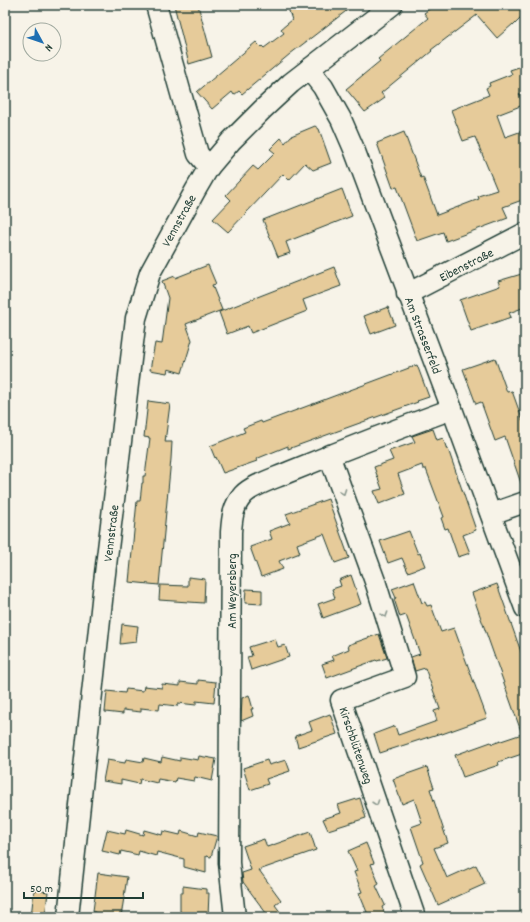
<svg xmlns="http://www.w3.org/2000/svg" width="530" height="922" font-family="Dekko,sans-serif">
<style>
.building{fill:#e6cb9a;stroke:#1f3d34}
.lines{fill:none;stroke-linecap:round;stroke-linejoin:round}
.minor-casing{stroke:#1f3d34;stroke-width:23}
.minor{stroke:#f7f3e8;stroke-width:20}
.oneway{stroke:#8b988e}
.labels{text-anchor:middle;stroke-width:3;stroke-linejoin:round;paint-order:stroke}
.street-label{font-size:13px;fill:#1f3d34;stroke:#f7f3e8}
</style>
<rect width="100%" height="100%" fill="#f7f3e8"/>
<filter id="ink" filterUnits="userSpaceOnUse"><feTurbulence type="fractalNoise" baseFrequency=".025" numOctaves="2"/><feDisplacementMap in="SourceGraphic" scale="8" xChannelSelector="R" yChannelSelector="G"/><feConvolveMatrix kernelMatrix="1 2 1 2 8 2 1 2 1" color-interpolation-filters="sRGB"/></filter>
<g filter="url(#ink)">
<g class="building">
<polygon points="174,5 198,5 212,57 189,64"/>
<polygon points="287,5 354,5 290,54 242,94 239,91 234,95 232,92 212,109 197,92 256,42 261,47 262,46 264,48 284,33 281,29 292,20"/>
<polygon points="435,5 525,5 525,14 514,25 513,24 497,38 477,15 431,50 432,51 381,93 385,98 365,112 346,89 380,61 378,59 428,18 424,13"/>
<polygon points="525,65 525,106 519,93 523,105 497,115 505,137 525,130 525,199 503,207 508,218 446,241 443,232 417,241 397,187 393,188 377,143 404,132 421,178 423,177 437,215 479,199 478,196 497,190 475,137 463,141 451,110 489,95 486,88 490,86 489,83 512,74 510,70"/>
<polygon points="315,126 319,129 331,163 313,170 305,163 289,180 283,174 228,232 213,219 231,200 226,195 253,166 258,170 275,153 270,149 281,138 285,143 291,136"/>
<polygon points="342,189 352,216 286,242 290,253 278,257 263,220"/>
<polygon points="208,265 216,284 212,285 222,310 186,324 192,340 182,373 168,369 167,373 150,370 155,343 162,344 168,298 162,281 175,276 175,278"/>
<polygon points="334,267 341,286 303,300 307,311 251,333 248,326 227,334 219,312"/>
<polygon points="525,273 525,307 509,313 511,317 471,331 460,300 500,286 498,281"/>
<polygon points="388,307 395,325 371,334 364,316"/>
<polygon points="495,358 507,392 512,391 525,427 525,489 523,489 505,437 495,441 481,402 476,404 463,369"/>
<polygon points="417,365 429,397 417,401 418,402 288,449 288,446 256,459 257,461 223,473 216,457 215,458 210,446 245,432 243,428 261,421 262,423"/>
<polygon points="148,401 170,404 165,442 172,442 171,459 159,585 129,582 137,501 140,501 142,483 143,483 143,476 145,476 150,438 144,437"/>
<polygon points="433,429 437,440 443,438 447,450 448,449 476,530 463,535 470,553 458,557 448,528 445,529 441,518 444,517 426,469 423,469 422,465 398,474 405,494 379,504 374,491 382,489 374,467 393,460 389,451 415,442 412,436"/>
<polygon points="328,499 349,558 335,563 324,534 297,544 300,553 279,561 283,569 261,577 250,547 272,539 269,531 290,523 286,514"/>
<polygon points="409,531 418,554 420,553 425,566 408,572 402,558 388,563 380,541"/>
<polygon points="351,575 361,604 323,618 318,604 335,598 332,589 341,586 339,580"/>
<polygon points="188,577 205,579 204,603 159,600 160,585 188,586"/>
<polygon points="414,581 422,603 425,602 427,606 431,605 441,632 454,628 487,718 442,734 441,733 380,753 374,734 395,726 398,735 437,721 434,711 440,709 425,668 415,671 411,657 420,654 406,615 400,617 394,599 396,598 392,589"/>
<polygon points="497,584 525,663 525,753 498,762 499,765 463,777 455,755 491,742 492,744 522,734 472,593"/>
<polygon points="246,589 262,590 262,604 245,603"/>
<polygon points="122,624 138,626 136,642 120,644"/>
<polygon points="379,634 387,658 377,661 376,660 327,678 322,664 334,660 332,656 349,649 348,645"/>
<polygon points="275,639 278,647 285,645 289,657 251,670 247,657 252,656 249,647"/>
<polygon points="198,680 216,682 214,703 196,701 196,705 178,703 177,706 160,704 159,710 141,708 141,712 123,710 123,714 105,712 107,691 125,693 126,689 143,691 144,686 162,688 162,684 180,686 180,682 198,684"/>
<polygon points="249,695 253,709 251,709 253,716 241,721 242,698"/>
<polygon points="330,714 337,734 298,747 295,736 312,730 309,722"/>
<polygon points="199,756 216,759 212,781 195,777 194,781 176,778 175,782 158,779 157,783 140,779 139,784 121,780 121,784 103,781 107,760 125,763 126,759 143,762 144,758 161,762 162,757 180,761 180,757 198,760"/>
<polygon points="267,760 269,765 286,760 290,771 266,779 268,784 250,790 243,768"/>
<polygon points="427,767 434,788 430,789 448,843 434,848 447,878 476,865 485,884 438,905 420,864 423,862 411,827 422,823 414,799 402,804 393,779"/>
<polygon points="360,798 366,818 328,830 323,819 341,813 338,805"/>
<polygon points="107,830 125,834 126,830 143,835 144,830 162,835 163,831 180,835 181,831 198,836 199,832 217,836 211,857 206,856 206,873 184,867 184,859 157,852 156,856 139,851 138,855 121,851 120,855 102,851"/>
<polygon points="310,832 316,850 259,870 281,900 275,905 284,917 269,917 243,882 242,873 251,870 243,846 264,839 267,847"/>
<polygon points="366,843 374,863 371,864 379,884 376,886 385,905 382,907 386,917 369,917 359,893 362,892 354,872 357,871 348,851"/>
<polygon points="98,873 127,877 121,917 95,917 96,913 93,911"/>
<polygon points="183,886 206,889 206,893 209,893 208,916 205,915 205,917 185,917 180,911 180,893 183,893"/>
<polygon points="34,890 48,892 45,917 31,917"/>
</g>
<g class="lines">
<g class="minor-casing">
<g id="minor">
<polyline points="156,5 198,154 209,167"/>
<polyline points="309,69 323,87 341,119 354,149 452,409 525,608"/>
<polyline points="407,294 525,233"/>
<polyline points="329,455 376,584 405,677 341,700 415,917"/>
<polyline points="491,514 525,502"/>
<polyline points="68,917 104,582 136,318 150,273 195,191 209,167 231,141 263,109 291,83 392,5"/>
<path d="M235,917L229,863L231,532C232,518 233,506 243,495C252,485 276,478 289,472C343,450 397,429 452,409"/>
</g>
</g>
<use href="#minor" class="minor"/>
</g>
<defs><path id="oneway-chevron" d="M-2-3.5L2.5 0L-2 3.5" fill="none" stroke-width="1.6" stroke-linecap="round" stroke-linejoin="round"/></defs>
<g class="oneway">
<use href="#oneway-chevron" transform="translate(343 492) rotate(70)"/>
<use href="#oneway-chevron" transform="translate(385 615) rotate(72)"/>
<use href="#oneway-chevron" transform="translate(376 803) rotate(71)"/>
</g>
</g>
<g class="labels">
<g class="street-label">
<text transform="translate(178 220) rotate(-61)" y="5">Vennstraße</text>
<text transform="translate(466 264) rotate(-27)" y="5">Eibenstraße</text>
<text transform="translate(424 335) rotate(69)" y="5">Am Strasserfeld</text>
<text transform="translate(110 533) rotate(-83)" y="5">Vennstraße</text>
<text transform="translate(231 591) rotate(-90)" y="5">Am Weyersberg</text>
<text transform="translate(357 745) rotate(71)" y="5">Kirschblütenweg</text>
</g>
</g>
<rect width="530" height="922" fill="none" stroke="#f7f3e8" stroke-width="20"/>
<rect x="10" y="10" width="510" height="902" fill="none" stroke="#1f3d34" stroke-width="1.5" filter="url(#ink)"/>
<g transform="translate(42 42) rotate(130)"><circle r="19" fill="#f7f3e8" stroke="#a1aaa0"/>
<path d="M0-3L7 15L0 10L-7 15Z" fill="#1f6fb2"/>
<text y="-6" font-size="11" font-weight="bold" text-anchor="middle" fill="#1f3d34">N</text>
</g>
<path d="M24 892v6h119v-6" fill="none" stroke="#1f3d34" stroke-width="2"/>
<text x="30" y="892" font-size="12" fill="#1f3d34" stroke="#f7f3e8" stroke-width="3" paint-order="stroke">50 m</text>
</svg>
